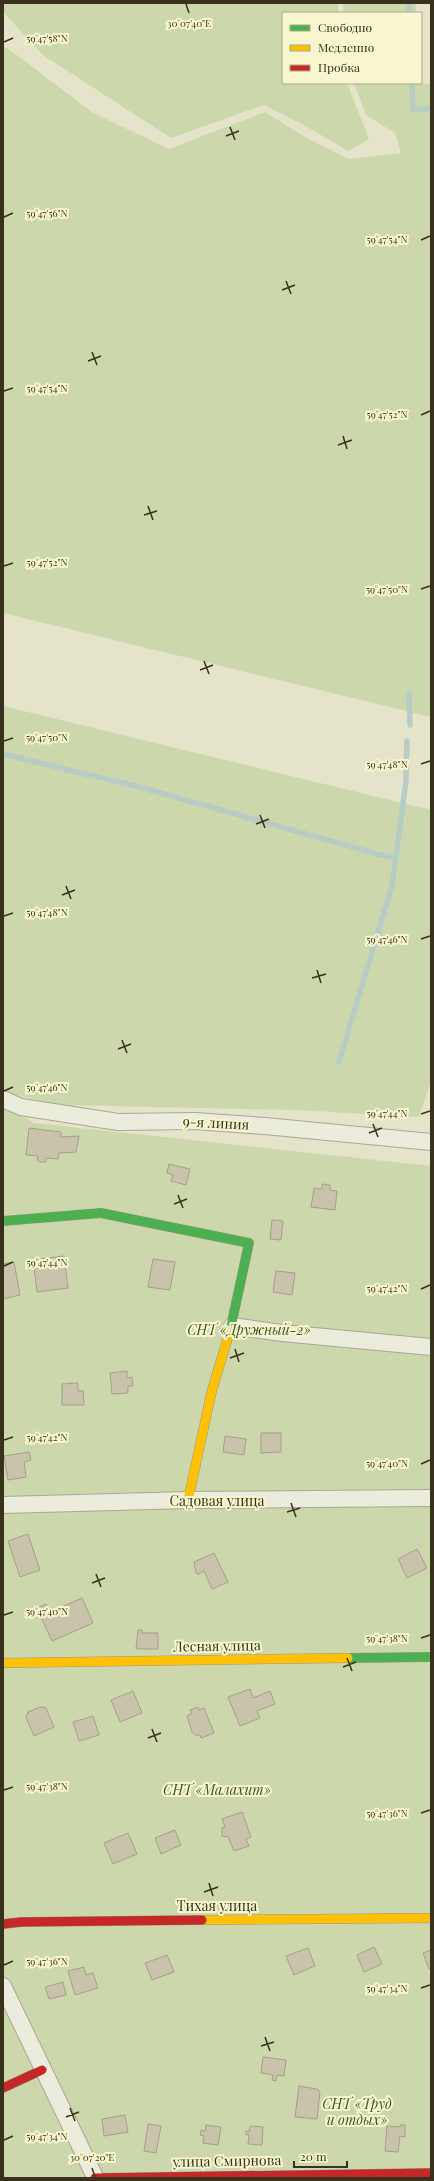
<svg xmlns="http://www.w3.org/2000/svg" width="434" height="2181" font-family="'Playfair Display',serif">
<style>
.green{fill:#ccd8ab}
.lines{fill:none;stroke-linecap:round;stroke-linejoin:round}
.stream{stroke:#b6ccc4;stroke-width:5.5}
.building{fill:#c9c3ab;stroke:#a59f89}
.street-casing{stroke:#a9a794;stroke-width:18}
.fast-casing{stroke:#999684;stroke-width:10}
.slow-casing{stroke:#999684;stroke-width:10}
.jam-casing{stroke:#999684;stroke-width:10}
.street{stroke:#ececdc;stroke-width:16}
.fast{stroke:#4caf50;stroke-width:9}
.slow{stroke:#ffc107;stroke-width:9}
.jam{stroke:#c62828;stroke-width:9}
.ticks{fill:none;stroke:#38311c;stroke-width:1.5}
.labels{text-anchor:middle;stroke-width:4;stroke-linejoin:round;paint-order:stroke}
.street-label{font-size:14px;fill:#38311c;stroke:#f7f6cf}
.park-label{font-size:14px;font-style:italic;fill:#3a5521;stroke:#f7f6cf}
.ticks-label{font-size:10px;text-anchor:middle;fill:#38311c;stroke:#f7f6cf;stroke-width:4;stroke-linejoin:round;paint-order:stroke}
</style>
<rect width="100%" height="100%" fill="#e5e4ca"/>
<g class="green">
<polygon points="3,3 338,3 338,13 283,13 283,83 347,83 369,139 348,151 309,128 264,105 171,138 43,55 3,12"/>
<rect x="343" y="3" width="73" height="10"/>
<polygon points="3,46 17,55 93,113 169,149 265,112 307,138 349,159 401,153 395,133 366,115 354,83 431,84 431,717 3,613"/>
<polygon points="3,706 431,810 431,1080 419,1117 295,1110 58,1105 3,1092"/>
<polygon points="3,1105 34,1123 431,1166 431,2178 3,2178 3,1512 198,1508 3,1505"/>
</g>
<g class="lines">
<g class="stream">
<polyline points="409,3 410,13"/>
<polyline points="412,83 413,109 431,109"/>
<polyline points="409,693 410,725"/>
<polyline points="3,754 143,788 377,854 396,858"/>
<polyline points="339,1062 392,886 406,781 407,741"/>
</g>
</g>
<g class="building">
<polygon points="29,1128 61,1132 61,1137 79,1136 76,1152 59,1153 58,1159 46,1158 46,1162 40,1162 37,1160 38,1156 26,1155"/>
<polygon points="169,1164 190,1169 186,1185 171,1181 173,1175 167,1173"/>
<polygon points="322,1184 330,1185 330,1190 337,1191 335,1210 311,1207 314,1188 322,1189"/>
<polygon points="272,1220 283,1221 281,1240 270,1239"/>
<polygon points="64,1256 68,1288 37,1292 33,1260"/>
<polygon points="153,1259 175,1262 170,1290 148,1287"/>
<polygon points="14,1262 20,1295 3,1299 3,1264"/>
<polygon points="276,1271 295,1273 292,1295 273,1292"/>
<polygon points="127,1371 127,1378 132,1377 133,1386 128,1386 128,1393 112,1394 110,1373"/>
<polygon points="78,1383 78,1391 83,1391 84,1405 62,1405 62,1384"/>
<polygon points="261,1433 281,1433 281,1452 261,1453"/>
<polygon points="225,1436 246,1439 244,1455 223,1452"/>
<polygon points="29,1452 31,1460 24,1462 26,1477 8,1480 4,1456"/>
<polygon points="28,1534 40,1570 20,1577 8,1541"/>
<polygon points="417,1549 427,1568 407,1578 398,1559"/>
<polygon points="214,1553 228,1582 212,1589 204,1571 199,1574 196,1573 194,1562"/>
<polygon points="82,1598 93,1623 52,1641 37,1608 46,1604 50,1612"/>
<polygon points="138,1630 142,1630 142,1633 158,1633 158,1649 136,1649"/>
<polygon points="250,1689 253,1698 270,1691 275,1704 257,1711 260,1718 240,1726 228,1697"/>
<polygon points="133,1691 142,1713 120,1722 111,1700"/>
<polygon points="40,1707 46,1708 54,1727 34,1736 26,1717 28,1712"/>
<polygon points="198,1707 199,1710 204,1708 214,1733 201,1738 200,1735 195,1735 192,1732 187,1716 192,1713 190,1710"/>
<polygon points="93,1716 99,1735 79,1741 73,1722"/>
<polygon points="242,1812 251,1837 246,1839 249,1846 234,1851 228,1837 222,1836 222,1828 225,1827 222,1819"/>
<polygon points="175,1830 181,1845 161,1854 155,1838"/>
<polygon points="128,1833 137,1854 113,1864 104,1843"/>
<polygon points="374,1947 382,1964 364,1972 357,1955"/>
<polygon points="308,1948 315,1966 294,1975 286,1956"/>
<polygon points="431,1950 431,1969 429,1969 423,1953"/>
<polygon points="167,1955 174,1972 152,1980 145,1963"/>
<polygon points="84,1967 86,1975 93,1973 98,1988 75,1995 68,1971"/>
<polygon points="63,1982 66,1995 49,1999 45,1987"/>
<polygon points="263,2057 286,2060 284,2076 277,2075 276,2081 272,2080 273,2075 261,2073"/>
<polygon points="299,2086 317,2089 320,2092 317,2119 295,2117"/>
<polygon points="125,2115 128,2132 104,2136 102,2119"/>
<polygon points="148,2124 161,2126 156,2153 144,2151"/>
<polygon points="206,2125 221,2127 218,2145 203,2143 204,2136 200,2135 201,2130 205,2131"/>
<polygon points="400,2125 405,2125 405,2137 400,2136 398,2152 385,2151 387,2126 400,2127"/>
<polygon points="250,2126 263,2127 262,2145 248,2144 249,2135 246,2135 246,2131 249,2132"/>
</g>
<g class="lines">
<g class="street-casing">
<g id="street">
<polyline points="3,1099 21,1107 118,1122 195,1121 265,1126 431,1142"/>
<polyline points="232,1326 282,1333 431,1347"/>
<polyline points="3,1505 188,1500 431,1498"/>
<polyline points="3,1986 95,2177"/>
</g>
</g>
<g class="fast-casing">
<g id="fast">
<polyline points="3,1221 101,1213 249,1243 230,1331"/>
<polyline points="348,1658 431,1657"/>
</g>
</g>
<g class="slow-casing">
<g id="slow">
<polyline points="188,1500 212,1390 230,1331"/>
<polyline points="3,1663 348,1658"/>
<polyline points="202,1920 431,1918"/>
</g>
</g>
<g class="jam-casing">
<g id="jam">
<polyline points="3,1924 21,1922 202,1920"/>
<polyline points="3,2088 42,2070"/>
<polyline points="95,2178 431,2173"/>
</g>
</g>
<use href="#street" class="street"/>
<use href="#fast" class="fast"/>
<use href="#slow" class="slow"/>
<use href="#jam" class="jam"/>
</g>
<path class="ticks" d="M186,4L189,13M4,42L13,38M230,127L235,140M226,136L239,131M4,217L13,213M421,240L430,236M286,281L291,294M282,290L295,285M92,352L97,365M88,361L101,356M4,391L13,388M421,415L430,411M343,436L347,449M338,445L352,440M148,506L153,520M144,515L157,511M4,566L13,563M421,589L430,586M204,661L209,674M200,670L213,665M4,741L13,738M421,764L430,761M260,815L265,828M256,824L269,819M66,886L71,899M62,895L75,890M4,916L13,913M421,939L430,936M317,970L321,983M312,978L326,974M122,1040L127,1053M118,1049L131,1044M4,1091L13,1087M421,1114L430,1111M373,1124L378,1137M369,1133L382,1128M178,1195L183,1208M174,1204L187,1199M4,1266L13,1262M421,1289L430,1285M235,1349L239,1362M230,1358L244,1353M4,1440L13,1437M421,1464L430,1460M291,1503L296,1517M287,1512L300,1508M96,1574L101,1587M92,1583L105,1578M4,1615L13,1612M421,1638L430,1635M347,1658L352,1671M343,1667L356,1662M152,1729L157,1742M148,1738L161,1733M4,1790L13,1787M421,1813L430,1810M209,1883L213,1896M204,1892L218,1887M4,1965L13,1961M421,1988L430,1985M265,2037L270,2051M261,2046L274,2042M70,2108L75,2121M66,2117L79,2112M4,2140L13,2136M92,2168L95,2177"/>
<g class="labels">
<g class="street-label">
<text transform="translate(216 1123) rotate(3)" y="5">9-я линия</text>
<text x="217" y="1506">Садовая улица</text>
<text transform="translate(217 1646) rotate(-1)" y="5">Лесная улица</text>
<text x="217" y="1911">Тихая улица</text>
<text transform="translate(227 2161) rotate(-1)" y="5">улица Смирнова</text>
</g>
<g class="park-label">
<text x="249" y="1335">СНТ «Дружный-2»</text>
<text x="217" y="1795">СНТ «Малахит»</text>
<text x="357" y="2109">СНТ «Труд<tspan x="357" dy="16">и отдых»</tspan></text>
</g>
</g>
<g class="ticks-label">
<text x="189" y="27">30°07'40"E</text>
<text x="47" y="42">59°47'58"N</text>
<text x="47" y="217">59°47'56"N</text>
<text x="387" y="243">59°47'54"N</text>
<text x="47" y="392">59°47'54"N</text>
<text x="387" y="418">59°47'52"N</text>
<text x="47" y="566">59°47'52"N</text>
<text x="387" y="593">59°47'50"N</text>
<text x="47" y="741">59°47'50"N</text>
<text x="387" y="768">59°47'48"N</text>
<text x="47" y="916">59°47'48"N</text>
<text x="387" y="943">59°47'46"N</text>
<text x="47" y="1091">59°47'46"N</text>
<text x="387" y="1117">59°47'44"N</text>
<text x="47" y="1266">59°47'44"N</text>
<text x="387" y="1292">59°47'42"N</text>
<text x="47" y="1441">59°47'42"N</text>
<text x="387" y="1467">59°47'40"N</text>
<text x="47" y="1615">59°47'40"N</text>
<text x="387" y="1642">59°47'38"N</text>
<text x="47" y="1790">59°47'38"N</text>
<text x="387" y="1817">59°47'36"N</text>
<text x="47" y="1965">59°47'36"N</text>
<text x="387" y="1992">59°47'34"N</text>
<text x="47" y="2140">59°47'34"N</text>
<text x="92" y="2161">30°07'20"E</text>
</g>
<rect width="434" height="2181" fill="none" stroke="#38311c" stroke-width="8"/>
<rect x="282" y="12" width="140" height="72" fill="#f7f6cf" stroke="#aba787"/>
<rect x="290" y="25" width="20" height="6" fill="#4caf50" stroke="#aba787"/>
<text x="318" y="32" font-size="12" fill="#38311c">Свободно</text>
<rect x="290" y="45" width="20" height="6" fill="#ffc107" stroke="#aba787"/>
<text x="318" y="52" font-size="12" fill="#38311c">Медленно</text>
<rect x="290" y="65" width="20" height="6" fill="#c62828" stroke="#aba787"/>
<text x="318" y="72" font-size="12" fill="#38311c">Пробка</text>
<path d="M294 2161v6h53v-6" fill="none" stroke="#38311c" stroke-width="2"/>
<text x="300" y="2161" font-size="12" fill="#38311c" stroke="#f7f6cf" stroke-width="3" paint-order="stroke">20 m</text>
</svg>
